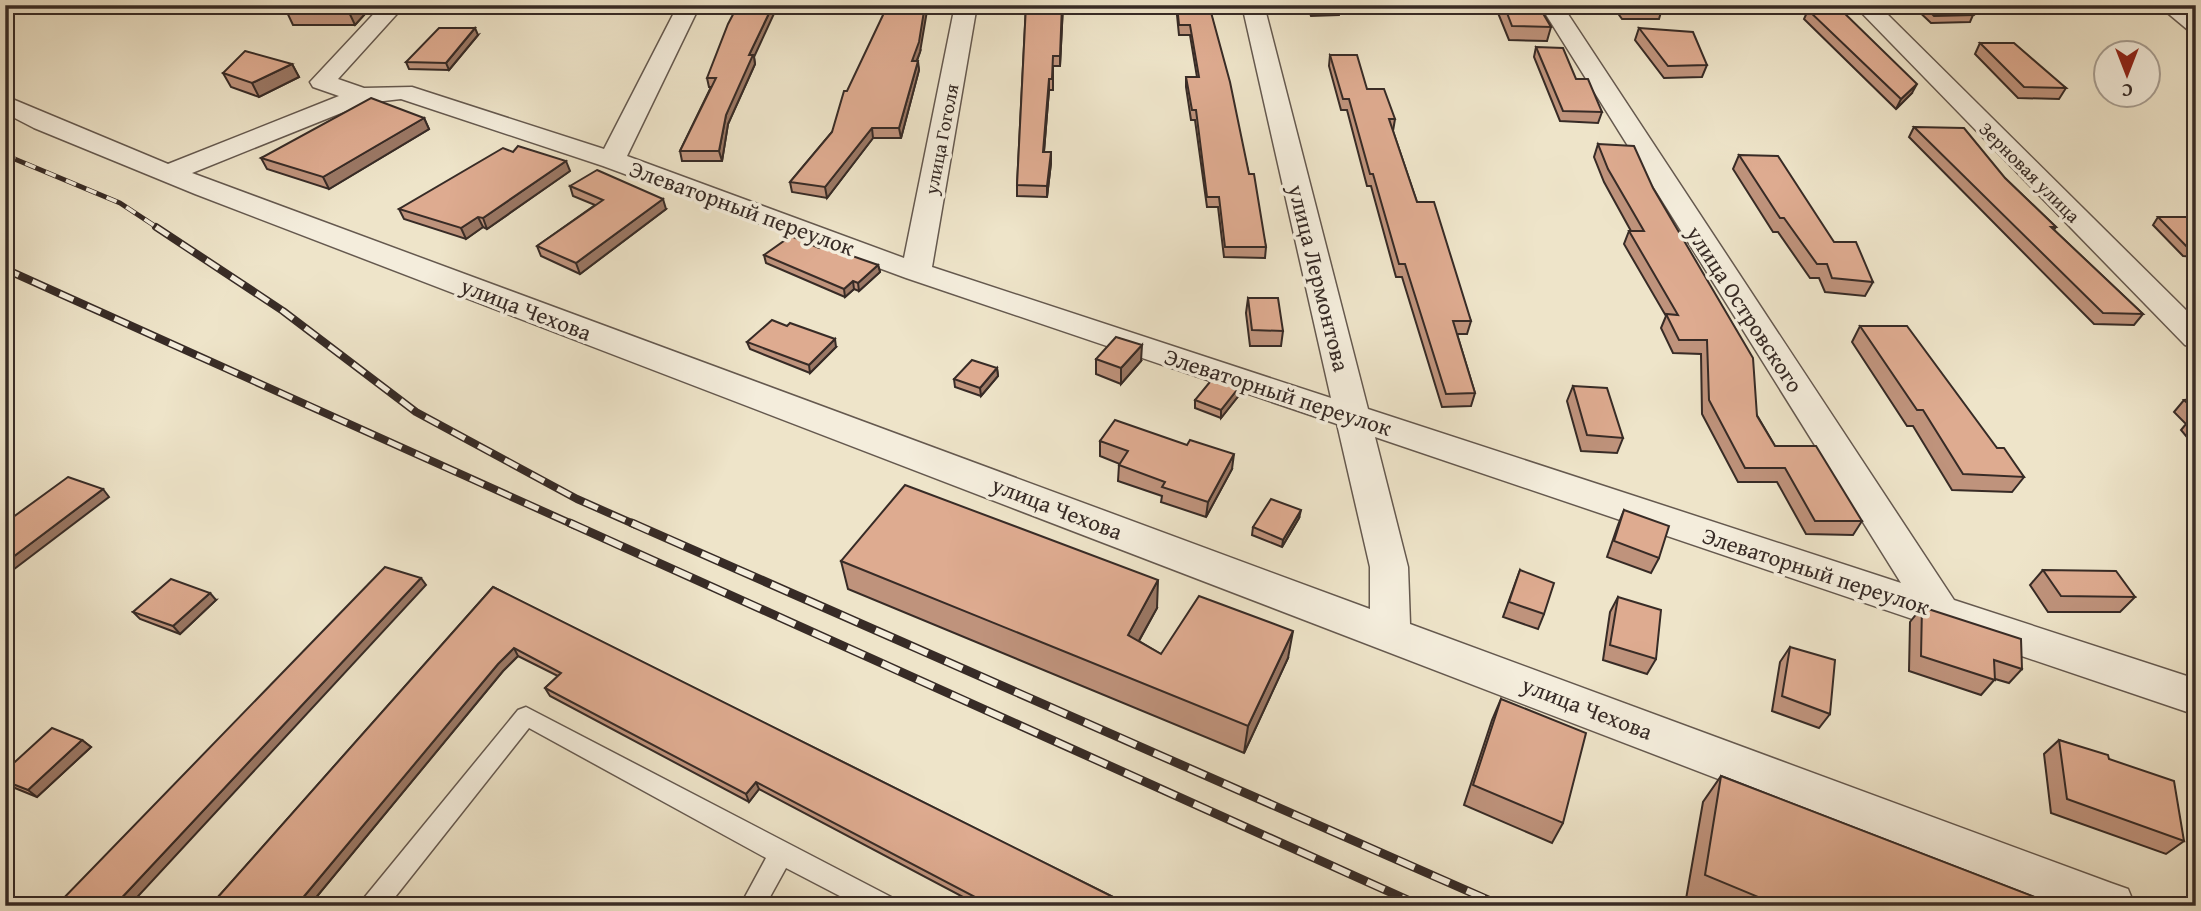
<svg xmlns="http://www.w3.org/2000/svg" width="2201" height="911" font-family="'Gentium Book Plus',serif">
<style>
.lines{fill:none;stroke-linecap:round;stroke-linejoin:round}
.service-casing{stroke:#65594f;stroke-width:3}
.minor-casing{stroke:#65594f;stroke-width:3}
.service{fill:#f4eddc;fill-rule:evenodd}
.minor{fill:#f4eddc;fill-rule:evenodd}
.rail-far2-casing{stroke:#372b26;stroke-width:5}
.rail-far1-casing{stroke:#372b26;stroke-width:8}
.rail-casing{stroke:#372b26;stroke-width:9}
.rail-far2{stroke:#f4eddc;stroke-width:3.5;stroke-dasharray:11;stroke-linecap:butt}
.rail-far1{stroke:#f4eddc;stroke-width:5;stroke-dasharray:15;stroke-linecap:butt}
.rail{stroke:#f4eddc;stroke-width:6;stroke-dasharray:19;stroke-linecap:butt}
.wall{fill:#bf937c;stroke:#372b26;stroke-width:2}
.shaded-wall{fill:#9b7865;stroke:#372b26;stroke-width:2}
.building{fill:#deab90;stroke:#372b26;stroke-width:2}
.labels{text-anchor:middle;stroke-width:7;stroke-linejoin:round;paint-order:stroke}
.far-street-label{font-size:19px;fill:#372b26;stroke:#f4eddc}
.street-label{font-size:23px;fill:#372b26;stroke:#f4eddc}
</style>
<rect width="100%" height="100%" fill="#eee4c9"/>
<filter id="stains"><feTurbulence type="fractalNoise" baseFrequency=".00286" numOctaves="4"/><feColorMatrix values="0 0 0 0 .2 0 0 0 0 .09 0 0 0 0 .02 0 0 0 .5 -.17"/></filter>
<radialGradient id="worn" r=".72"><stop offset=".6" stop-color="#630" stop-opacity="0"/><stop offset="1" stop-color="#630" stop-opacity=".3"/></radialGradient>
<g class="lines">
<g class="service-casing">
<polygon id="service" points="526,707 893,898 896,906 859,906 786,868 765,906 740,906 766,858 529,728 388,906 361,906 364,898 518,710"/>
</g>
<g class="minor-casing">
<g id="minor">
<path d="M382,5H405L338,79L364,88L412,87L604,149L678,5H700L627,156L904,258L955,5H977L932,267L1331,398L1242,5H1264L1368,409L1901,583L1540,5H1562L1954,600L2196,679V715L1375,437L1408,567L1410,624L2111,883L2128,889L2135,906H2049L195,194L34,128L5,113V96L168,164L339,96L313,87L310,82ZM401,99L603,166L906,278L1337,424L1370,567V609L192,173L366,103Z"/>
<polygon points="1854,5 1878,5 2196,320 2196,348 2185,345"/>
<polygon points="2158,5 2183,5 2196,14 2196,32 2188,30"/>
</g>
</g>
<use href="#service" class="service"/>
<use href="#minor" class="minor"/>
<g class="rail-far2-casing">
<polyline id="rail-far2" points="5,155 120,203 158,228"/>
</g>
<g class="rail-far1-casing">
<g id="rail-far1">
<polyline points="156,227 283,311 416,412 577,499 636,525"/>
<polyline points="5,269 574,525"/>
</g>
</g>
<g class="rail-casing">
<g id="rail">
<polyline points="570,523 1421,906"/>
<polyline points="632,523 1502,906"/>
</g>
</g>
<use href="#rail-far2" class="rail-far2"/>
<use href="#rail-far1" class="rail-far1"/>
<use href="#rail" class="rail"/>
</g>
<g class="wall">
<polygon points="373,5 355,25 293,25 284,6"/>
<polygon points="1026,5 1063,5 1060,66 1053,66 1053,90 1049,90 1044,152 1051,163 1047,197 1017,196 1017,185"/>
<polygon points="1176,5 1209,5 1266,247 1265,258 1224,257 1218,207 1207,207 1195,120 1191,120 1186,87 1186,77 1197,77 1190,35 1179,35"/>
<polygon points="1307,5 1339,5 1340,8 1339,15 1311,16"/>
<polygon points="1469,5 1538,5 1551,27 1547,41 1509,40 1496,8 1469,7"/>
<polygon points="1612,5 1658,5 1661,12 1659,19 1622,19"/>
<polygon points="1912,5 1962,5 1973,15 1970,22 1931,23"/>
<polygon points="1808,10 1912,93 1896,109 1804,19"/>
<polygon points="1639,28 1707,65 1702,77 1664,78 1635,40"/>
<polygon points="478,35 449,70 409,69 406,62"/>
<polygon points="1980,43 2066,88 2059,99 2018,98 1975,54"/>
<polygon points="1536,47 1576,79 1602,112 1598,123 1560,121 1534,57"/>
<polygon points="920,52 917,61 919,70 901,138 873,138 827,198 792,192 790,182 832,132"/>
<polygon points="1330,55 1367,89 1395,119 1393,131 1417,202 1471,321 1467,334 1457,334 1475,393 1471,406 1442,407 1402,277 1396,277 1371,186 1367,186 1347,110 1341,110 1329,66"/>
<polygon points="754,57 755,64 728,124 722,161 682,161 680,151 711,87 709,87 707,78"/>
<polygon points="292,64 299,77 259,97 231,87 223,73"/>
<polygon points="424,118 429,129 329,189 267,169 261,158"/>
<polygon points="1914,127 2005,178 2056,227 2054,230 2143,314 2134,325 2094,324 1909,137"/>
<polygon points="1598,144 1775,446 1862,521 1853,535 1806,534 1777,482 1738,482 1702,414 1701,354 1673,353 1661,328 1666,316 1624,244 1629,231 1631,231 1604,182 1594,157"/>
<polygon points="1739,155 1834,242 1873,282 1865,296 1825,292 1819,278 1810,278 1778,232 1773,232 1733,169"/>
<polygon points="570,171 487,229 483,227 466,239 404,219 399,209"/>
<polygon points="570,186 666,209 580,274 541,256 537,246 595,205 573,196"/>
<polygon points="2158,217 2196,217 2196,257 2183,256 2153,225"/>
<polygon points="764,255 878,265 880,272 859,291 854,289 845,297 766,263"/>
<polygon points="1248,298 1283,331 1281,346 1250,346 1246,313"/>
<polygon points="1860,326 1997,448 2024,477 2012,492 1952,490 1913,426 1907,426 1852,342"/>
<polygon points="747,342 836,347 810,373 750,349"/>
<polygon points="1096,359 1141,361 1121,384 1096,374"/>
<polygon points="997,368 998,376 981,396 955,387 954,379"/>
<polygon points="1573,386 1623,438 1617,453 1581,451 1567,401"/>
<polygon points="1240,394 1221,418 1195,408 1195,400"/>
<polygon points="2196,399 2196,448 2181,430 2186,424 2174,412 2184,400"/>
<polygon points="1100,441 1232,469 1206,517 1161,502 1162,496 1118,481 1119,465 1120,464 1100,456"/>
<polygon points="1624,510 1659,558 1651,573 1607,557 1618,525"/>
<polygon points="1299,518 1282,547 1252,535 1253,527"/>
<polygon points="841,561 1157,608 1139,641 1161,654 1288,658 1244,753 848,589"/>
<polygon points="1520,570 1544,614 1538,629 1503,617"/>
<polygon points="2043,570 2135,597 2120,612 2048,612 2030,585"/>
<polygon points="493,587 1131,906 980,906 759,789 749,802 550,696 545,688 558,676 518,656 503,671 309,906 210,906"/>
<polygon points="1618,597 1656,659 1647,674 1603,660 1610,612"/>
<polygon points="216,600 180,634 140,619 133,612"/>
<polygon points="1922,607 2022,669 2009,683 1995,679 1981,695 1909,671 1910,622"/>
<polygon points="1790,647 1830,714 1819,728 1772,711 1780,662"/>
<polygon points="1501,699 1563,823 1552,843 1464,805 1492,720"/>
<polygon points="82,740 91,747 37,797 5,784 5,771"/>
<polygon points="2059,740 2109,759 2184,841 2166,854 2051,813 2044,754"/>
<polygon points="1721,776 2058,906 1701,906 1686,899 1703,802"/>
</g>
<g class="shaded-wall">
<polygon points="373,5 355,25 346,6"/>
<polygon points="773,5 778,5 754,57 755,64 728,124 722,161 719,151 726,115 749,55"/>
<polygon points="925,5 928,5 920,52 913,70 912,61"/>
<polygon points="1062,5 1063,5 1060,66 1060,56"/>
<polygon points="475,28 478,35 449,70 446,63"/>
<polygon points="918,61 919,70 901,138 899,128"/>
<polygon points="292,64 299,77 259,97 252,83"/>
<polygon points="1049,79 1049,90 1043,163 1043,152"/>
<polygon points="1917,84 1912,93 1896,109 1901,99"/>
<polygon points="424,118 429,129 329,189 323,177"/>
<polygon points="872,128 873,138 827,198 825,187"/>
<polygon points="1051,152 1051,163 1047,197 1047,186"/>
<polygon points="566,161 570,171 487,229 483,218"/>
<polygon points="663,199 666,209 580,274 576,263"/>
<polygon points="478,217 483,227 466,239 461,228"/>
<polygon points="878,265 880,272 859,291 858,283"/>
<polygon points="853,281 854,289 845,297 844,289"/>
<polygon points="835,339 836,347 810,373 809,365"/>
<polygon points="1142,345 1141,361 1121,384 1121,368"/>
<polygon points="997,368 998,376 981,396 980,388"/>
<polygon points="1240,386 1240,394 1221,418 1221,410"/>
<polygon points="1234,454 1232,469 1206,517 1208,502"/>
<polygon points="103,489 109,497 5,576 5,563"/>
<polygon points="1301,510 1299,518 1282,547 1283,540"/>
<polygon points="421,578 426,585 129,906 114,906"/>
<polygon points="1158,580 1157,608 1127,662 1128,635"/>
<polygon points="210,593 216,600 180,634 173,626"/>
<polygon points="1293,631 1288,658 1244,753 1248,726"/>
<polygon points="514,648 518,656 503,671 309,906 296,906 498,664"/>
<polygon points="82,740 91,747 37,797 28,790"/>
<polygon points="756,782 759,789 749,802 746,794"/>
</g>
<g class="building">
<polygon points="284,5 346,5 284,6"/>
<polygon points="738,5 773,5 749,55 753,55 726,115 719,151 680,151 716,78 707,78 728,24"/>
<polygon points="887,5 925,5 919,42 912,61 918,61 899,128 872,128 825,187 790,182 832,132 844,91 847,91 883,15"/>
<polygon points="1026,5 1062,5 1060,56 1053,56 1052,79 1049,79 1043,152 1051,152 1047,186 1017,185"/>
<polygon points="1177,5 1209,5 1230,82 1249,174 1254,174 1266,247 1225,247 1219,197 1207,197 1196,110 1192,110 1186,77 1199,77 1190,25 1179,25"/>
<polygon points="1311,5 1339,5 1340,8 1312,9"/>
<polygon points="1504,5 1538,5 1551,27 1512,26"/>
<polygon points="1619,5 1658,5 1661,12 1624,12"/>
<polygon points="1812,5 1836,5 1917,84 1901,99 1808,10"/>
<polygon points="1923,5 1962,5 1973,15 1934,16"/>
<polygon points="439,28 475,28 446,63 406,62"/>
<polygon points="1639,28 1693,32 1707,65 1668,66"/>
<polygon points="1980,43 2014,43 2066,88 2024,87"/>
<polygon points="1536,47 1563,48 1576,79 1588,79 1602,112 1563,111"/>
<polygon points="245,51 292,64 252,83 223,73"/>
<polygon points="1330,55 1357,55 1367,89 1384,89 1395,119 1389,119 1417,202 1434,202 1471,321 1453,321 1475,393 1446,394 1405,264 1399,264 1373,174 1370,174 1349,99 1343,99"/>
<polygon points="371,98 424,118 323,177 261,158"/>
<polygon points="1914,127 1964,128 2005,178 2056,227 2051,227 2143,314 2103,313"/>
<polygon points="1598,144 1634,146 1653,188 1753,358 1757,416 1775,446 1816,446 1862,521 1815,521 1785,468 1745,468 1709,400 1707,340 1679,340 1666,314 1678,315 1629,231 1644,231 1608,169"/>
<polygon points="518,146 566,161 483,218 478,217 461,228 399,209 503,148 513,152"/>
<polygon points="1739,155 1778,156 1834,242 1856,242 1873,282 1832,278 1827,264 1817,264 1784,218 1780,218"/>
<polygon points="597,170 663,199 576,263 537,246 603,200 570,186"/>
<polygon points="2158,217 2196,217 2196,249 2189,249"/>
<polygon points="791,236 819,248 821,245 878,265 858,283 853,281 844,289 764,255"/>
<polygon points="1248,298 1278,298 1283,331 1252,330"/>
<polygon points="772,320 787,326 790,323 835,339 809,365 747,342"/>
<polygon points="1860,326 1907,326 1997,448 2004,448 2024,477 1963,474 1923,410 1917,410"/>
<polygon points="1116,337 1142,345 1121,368 1096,359"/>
<polygon points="972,360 997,368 980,388 954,379"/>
<polygon points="1214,377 1240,386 1221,410 1195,400"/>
<polygon points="1573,386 1607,388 1623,438 1587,435"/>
<polygon points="2196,399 2196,411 2184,400"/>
<polygon points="1115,420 1187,445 1190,440 1234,454 1208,502 1162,487 1165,482 1119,465 1128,451 1100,441"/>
<polygon points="68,477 103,489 5,563 5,523"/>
<polygon points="905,485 1158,580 1128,635 1161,654 1199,596 1293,631 1248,726 841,561"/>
<polygon points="1271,499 1301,510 1283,540 1253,527"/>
<polygon points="1624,510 1669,526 1659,558 1614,541"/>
<polygon points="385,567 421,578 114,906 56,906"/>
<polygon points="1520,570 1554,583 1544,614 1509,602"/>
<polygon points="2043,570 2116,571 2135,597 2061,596"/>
<polygon points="171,579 210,593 173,626 133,612"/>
<polygon points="493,587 1131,906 992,906 756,782 746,794 545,688 561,673 514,648 498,664 296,906 210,906"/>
<polygon points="1618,597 1661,610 1656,659 1610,645"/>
<polygon points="1922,607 2021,639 2022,669 1994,660 1995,680 1921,656"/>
<polygon points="1790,647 1835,660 1830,714 1782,696"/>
<polygon points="1501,699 1586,733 1563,823 1473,785"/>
<polygon points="52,728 82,740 28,790 5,781 5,771"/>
<polygon points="2059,740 2108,755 2109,759 2174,781 2184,841 2067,799"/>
<polygon points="1721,776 2058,906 1780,906 1705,875"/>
</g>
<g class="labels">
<g class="far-street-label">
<text transform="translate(941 139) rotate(-79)" y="7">улица Гоголя</text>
<text transform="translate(2030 172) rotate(45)" y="7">Зерновая улица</text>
</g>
<g class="street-label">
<text transform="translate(742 208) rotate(20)" y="8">Элеваторный переулок</text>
<text transform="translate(1319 278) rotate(76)" y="8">улица Лермонтова</text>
<text transform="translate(526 309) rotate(21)" y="8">улица Чехова</text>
<text transform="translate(1745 309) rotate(57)" y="8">улица Островского</text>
<text transform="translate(1278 392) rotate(18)" y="8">Элеваторный переулок</text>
<text transform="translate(1057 508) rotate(21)" y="8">улица Чехова</text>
<text transform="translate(1816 571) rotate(18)" y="8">Элеваторный переулок</text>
<text transform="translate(1587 708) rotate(21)" y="8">улица Чехова</text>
</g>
</g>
<rect width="2201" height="911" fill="none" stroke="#eee4c9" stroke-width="28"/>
<rect x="7" y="7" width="2187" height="897" fill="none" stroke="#372b26" stroke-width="3.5"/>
<rect x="14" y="14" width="2173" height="883" fill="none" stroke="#372b26" stroke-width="2"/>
<g transform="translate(2127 74) rotate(180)"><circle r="33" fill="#f4eddc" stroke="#a89f93" stroke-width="2"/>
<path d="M0-5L12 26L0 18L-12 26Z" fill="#8f2418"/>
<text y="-10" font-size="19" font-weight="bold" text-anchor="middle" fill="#372b26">С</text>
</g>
<rect width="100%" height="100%" filter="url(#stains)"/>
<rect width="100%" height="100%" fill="url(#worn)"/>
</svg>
